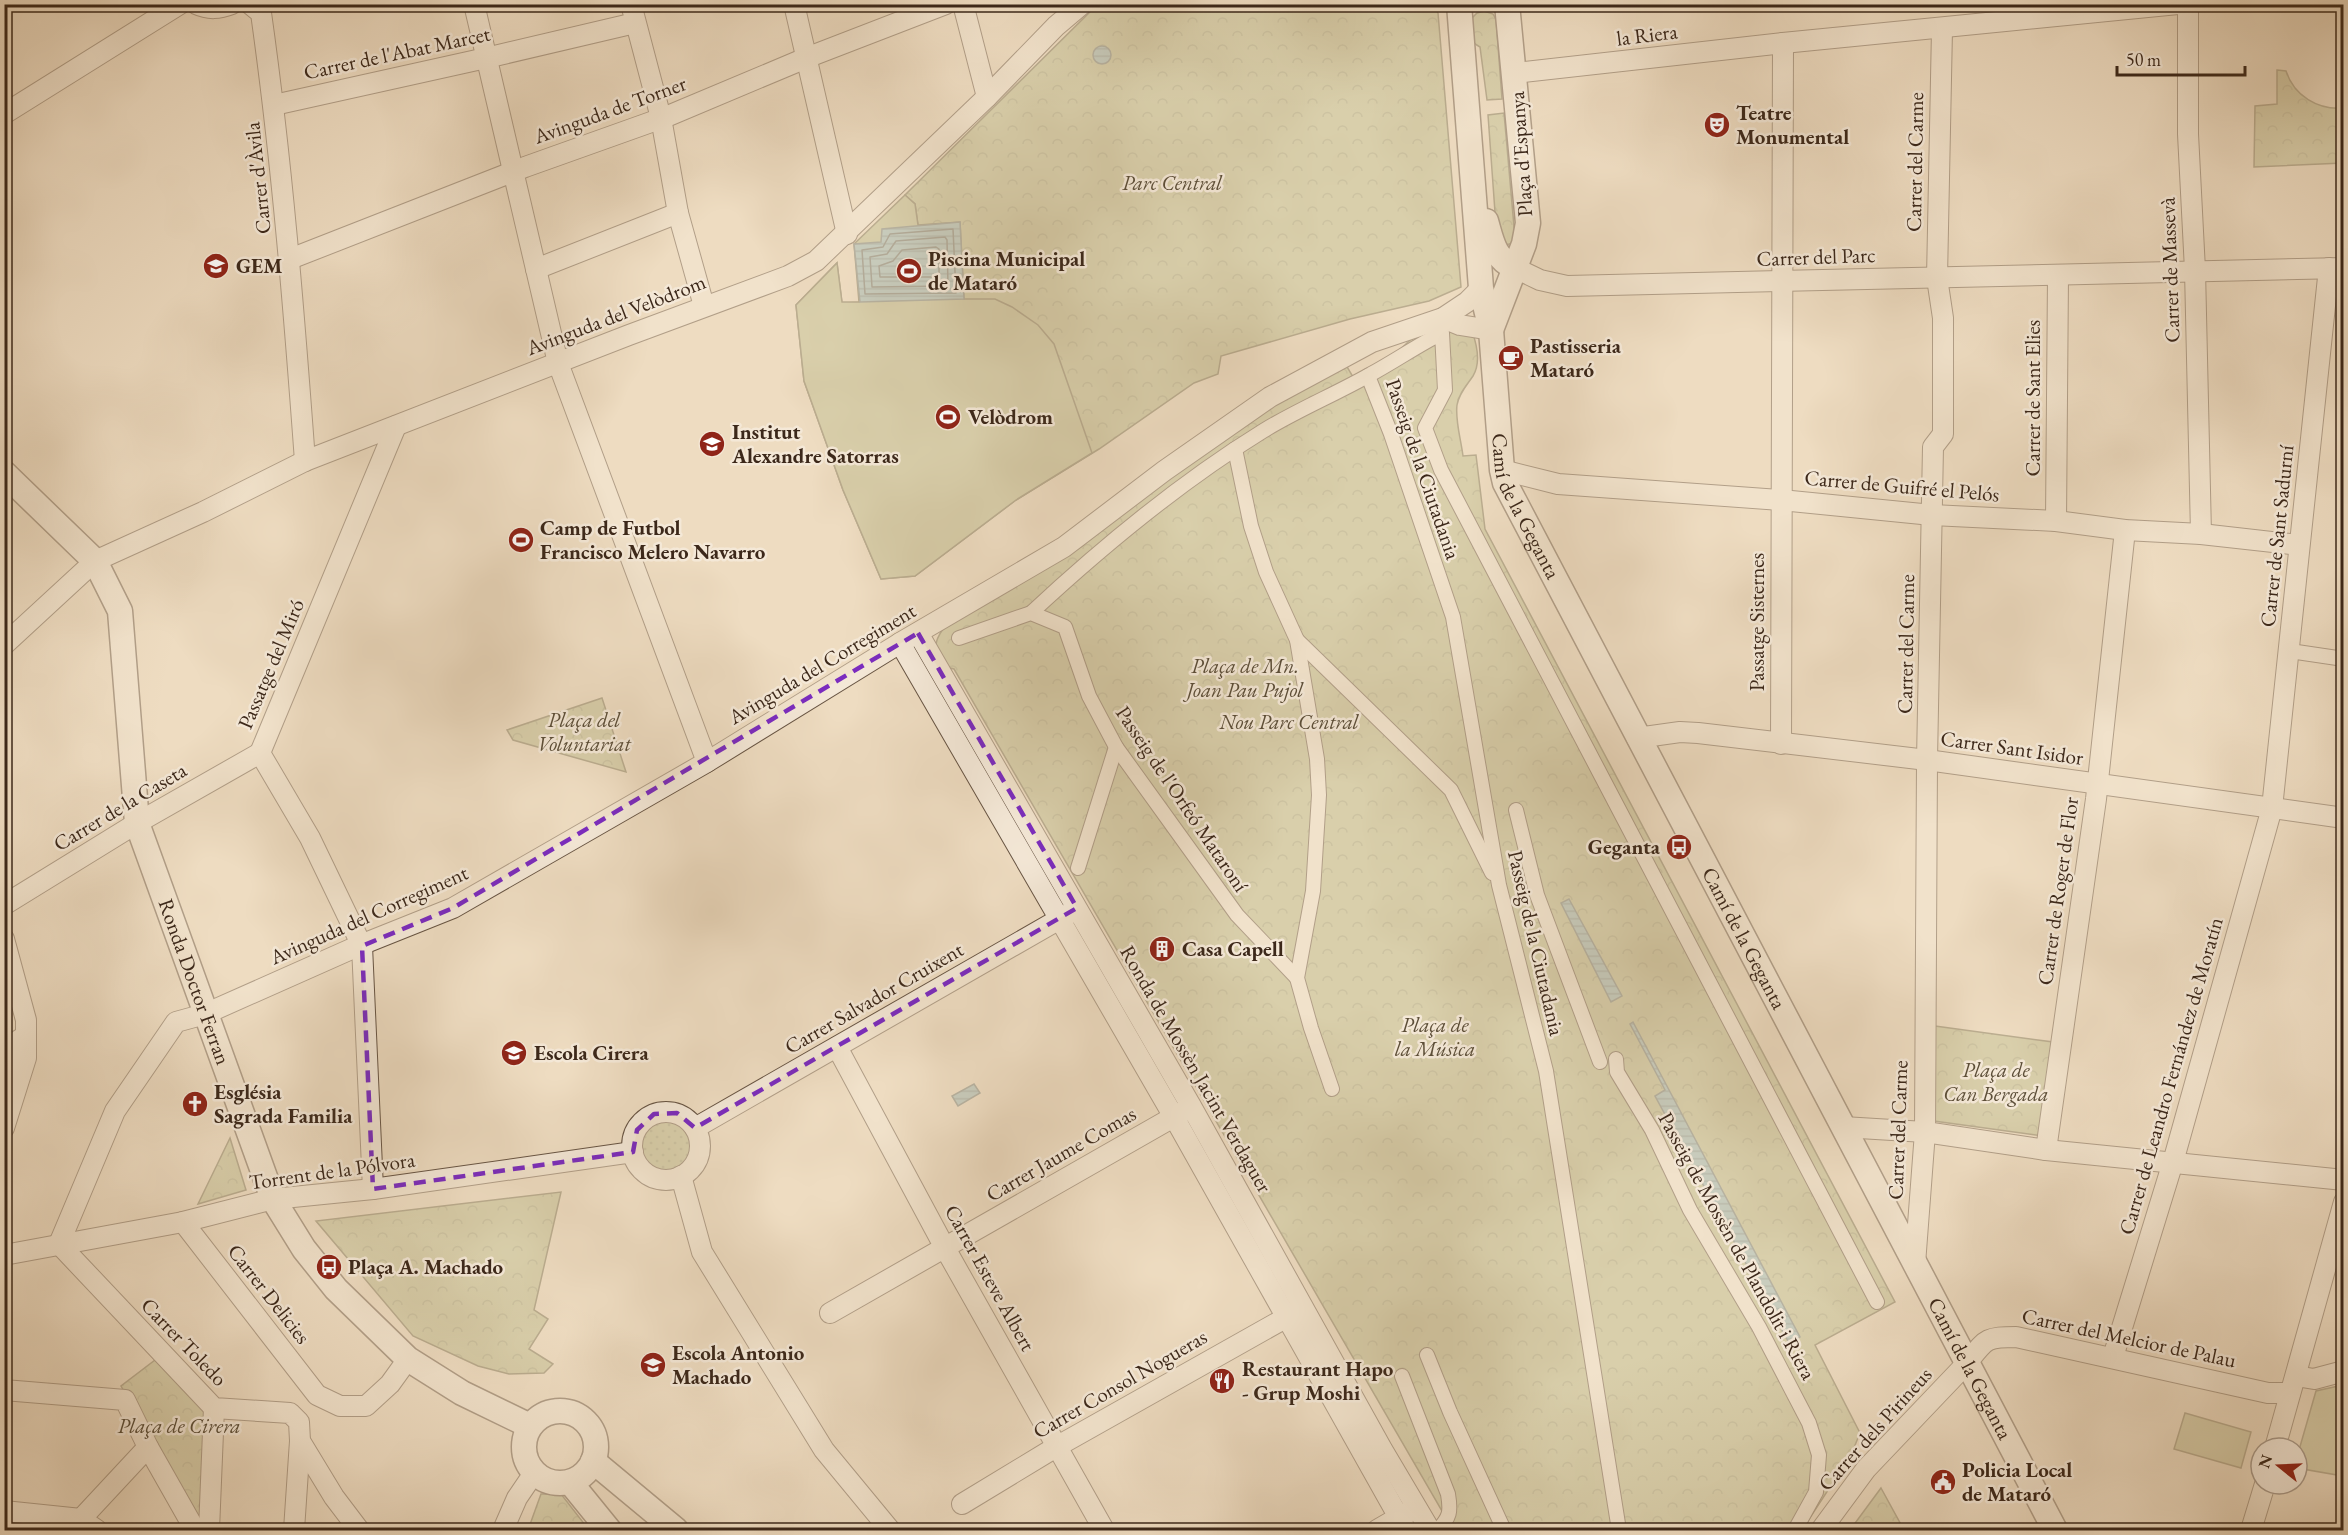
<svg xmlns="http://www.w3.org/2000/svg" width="2348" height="1535" font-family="'EB Garamond',serif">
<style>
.grass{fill:url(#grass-dots);stroke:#7d7455;stroke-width:1.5}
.forest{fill:url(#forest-crowns);stroke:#7d7455;stroke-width:1.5}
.garden{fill:#bebf90;stroke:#7d7455;stroke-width:1.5}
.water{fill:url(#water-rules);stroke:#76807b;stroke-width:1.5}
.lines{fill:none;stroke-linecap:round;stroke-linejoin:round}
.shore{stroke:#6c716a;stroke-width:1.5}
.pedestrian-casing{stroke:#685544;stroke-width:16}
.minor-casing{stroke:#685544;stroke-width:22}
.tertiary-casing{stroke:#685544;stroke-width:27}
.pedestrian{stroke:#f4e8d7;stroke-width:14}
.minor{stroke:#f4e8d7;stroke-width:20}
.tertiary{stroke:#f4e8d7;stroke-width:24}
.marked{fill:none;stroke:#7b2cbf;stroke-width:4.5;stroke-dasharray:12 8;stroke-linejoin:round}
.labels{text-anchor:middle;stroke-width:5;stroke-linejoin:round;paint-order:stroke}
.street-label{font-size:21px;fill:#3c281a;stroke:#f4e8d7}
.poi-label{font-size:21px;font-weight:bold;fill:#3c281a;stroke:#f4e8d7;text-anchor:start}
.park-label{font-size:21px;font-style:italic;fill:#5c4e38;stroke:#f4e8d7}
</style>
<defs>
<pattern id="grass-dots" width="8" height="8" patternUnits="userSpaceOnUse" patternTransform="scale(1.5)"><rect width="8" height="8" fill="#bebf90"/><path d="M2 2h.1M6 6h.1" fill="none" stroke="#a4a47c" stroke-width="1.8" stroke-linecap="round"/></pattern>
<pattern id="forest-crowns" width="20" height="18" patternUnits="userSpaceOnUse" patternTransform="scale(1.5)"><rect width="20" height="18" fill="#bebf90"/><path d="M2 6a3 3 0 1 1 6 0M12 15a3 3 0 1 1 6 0" fill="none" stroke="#a4a47c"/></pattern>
<pattern id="water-rules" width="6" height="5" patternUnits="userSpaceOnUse" patternTransform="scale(1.5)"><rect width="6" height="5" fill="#9cbabb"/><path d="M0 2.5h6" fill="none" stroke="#809797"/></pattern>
</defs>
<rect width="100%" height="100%" fill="#eedcc1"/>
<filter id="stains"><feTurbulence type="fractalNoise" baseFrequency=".00333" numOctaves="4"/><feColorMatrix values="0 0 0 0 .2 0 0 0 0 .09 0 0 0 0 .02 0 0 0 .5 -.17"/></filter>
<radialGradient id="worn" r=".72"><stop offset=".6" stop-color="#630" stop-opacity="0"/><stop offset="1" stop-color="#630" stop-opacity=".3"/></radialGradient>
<circle class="grass" cx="665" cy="1145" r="26"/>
<g class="forest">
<polygon points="1431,4 1438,13 1461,287 1429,301 1350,319 1221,356 1218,374 1194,383 1099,449 1016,500 915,576 881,579 843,490 804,381 796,305 837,263 842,303 964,299 918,225 915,204 905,195 1097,5"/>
<polygon points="1484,11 1493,14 1496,19 1502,99 1487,100 1480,47 1472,42 1472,18 1477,13"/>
<path d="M2277,70L2286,71C2294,96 2318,110 2343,108V163L2254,167L2255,106L2277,104Z"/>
<polygon points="1504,113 1515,238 1513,243 1506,245 1497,240 1488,115"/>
<path d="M1462,330L1472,331C1477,345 1481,363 1473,376C1467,385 1459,393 1457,405C1455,420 1461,440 1463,456L1476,455L1485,529L1895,1302L1815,1345L1860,1433L1851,1455L1802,1530H1453L954,669L945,667C936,651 931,646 943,629L1081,547L1141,498L1274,404L1346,365L1353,377L1395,355L1414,336Z"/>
<polygon points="602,698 626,772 513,740 507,730"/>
<polygon points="1935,1026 2053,1042 2043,1136 1934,1121"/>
<polygon points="230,1138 246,1190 198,1204"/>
<polygon points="561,1192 534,1310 548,1319 529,1349 553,1364 544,1373 509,1374 478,1366 413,1336 316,1221"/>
<polygon points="159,1357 211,1417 202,1529 121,1386"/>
<polygon points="1881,1488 1904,1530 1850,1530"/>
<polygon points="541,1494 561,1494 589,1530 528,1530"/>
</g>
<g class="garden">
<polygon points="905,195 915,204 918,225 960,222 964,299 995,299 1012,307 1038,325 1054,344 1092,453 1016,500 915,576 881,579 843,490 804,381 796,305 837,263 842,302 859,302 854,244"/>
<polygon points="2343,1385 2343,1476 2297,1468 2297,1457 2316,1391"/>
<polygon points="2185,1413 2251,1432 2241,1468 2174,1449"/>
</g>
<g class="water">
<circle cx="1102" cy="55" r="9"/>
<polygon points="960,222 964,299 860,302 854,244 881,242 882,229"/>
<polygon points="1569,899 1622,996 1611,1002 1561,903"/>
<polygon points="1633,1022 1800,1337 1789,1343 1655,1096 1665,1090 1630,1024"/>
<polygon points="974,1084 980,1093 958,1106 952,1096"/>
</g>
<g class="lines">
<g class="shore">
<polygon points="953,229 956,293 865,294 862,250 883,247 890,234"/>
<polygon points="945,237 947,240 948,286 872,287 870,257 887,254 896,241"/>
<polygon points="936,247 939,249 939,277 880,277 879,266 893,261 902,250"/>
</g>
<g class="pedestrian-casing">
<g id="pedestrian">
<polyline points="1368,376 1391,434 1453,617 1499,885 1546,1071 1619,1530"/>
<polyline points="1235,449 1251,526 1266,572 1297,640 1317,759 1319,795 1313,891 1297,978 1311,1028 1332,1089"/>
<path d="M1031,613C1103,546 1179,483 1263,431C1297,410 1336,394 1371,374C1395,361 1418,345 1442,333L1445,390L1425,428L1441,470L1877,1302"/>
<polyline points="959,638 1031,613 1065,627 1089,696 1116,747 1237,915 1297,978"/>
<polyline points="1297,640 1451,790 1492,873"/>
<polyline points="2290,651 2344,659"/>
<polyline points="1516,810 1537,895 1600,1062"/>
<polyline points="1078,868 1116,747"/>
<polyline points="1616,1059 1617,1072 1652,1130 1690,1210 1759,1327 1809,1423 1819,1455 1816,1492 1795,1530"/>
<polyline points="1427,1355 1450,1412 1504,1530"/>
<path d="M1402,1376L1448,1494C1451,1512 1450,1517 1438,1530"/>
</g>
</g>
<g class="minor-casing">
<g id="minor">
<path d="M196,4C209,10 219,9 232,4"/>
<path d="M250,4L261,13C282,162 294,311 305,461"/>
<polyline points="474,4 558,363 707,762"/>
<polyline points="631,4 661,118 678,213 704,306"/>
<polyline points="794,4 847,234"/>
<polyline points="963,4 987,97"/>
<polyline points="2188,4 2188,134 2195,270 2201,534"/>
<polyline points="1515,73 1783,43 2178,4"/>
<polyline points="274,105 486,58 635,23"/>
<polyline points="4,114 180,4"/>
<polyline points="290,259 525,167 668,116 806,58 946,4"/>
<polyline points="1515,268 1540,280 1567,286 2344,268"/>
<polyline points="536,269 678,213"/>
<polyline points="1443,318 1460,325 1491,330"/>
<polyline points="1502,470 1558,484 1781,500 1932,515 2056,521 2125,530 2201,534 2299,545"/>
<polyline points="2056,521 2058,275"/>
<polyline points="918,633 1191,1106 1382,1449 1430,1530"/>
<polyline points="900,643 1174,1117 1406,1530"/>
<polyline points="4,645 95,561 203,512 305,461 629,335 788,276 816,261 987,97 1056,26 1082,4"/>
<polyline points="1637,738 1680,732 1698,733 1927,760 2344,818"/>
<polyline points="1781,744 1783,43"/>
<polyline points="4,905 137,823 260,753"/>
<polyline points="4,939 26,1020 26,1058 4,1128"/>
<polyline points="837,1047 945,1248 1104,1530"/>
<polyline points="4,1075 20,1039"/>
<circle cx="666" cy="1146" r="34"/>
<polyline points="1843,1127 1925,1132 2046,1150 2344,1180"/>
<polyline points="695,1128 1070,913"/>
<polyline points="2046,1150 2096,799 2125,530"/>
<polyline points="681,1176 702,1252 824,1450 890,1530"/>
<polyline points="373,1189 362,946 310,838 260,753 396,426"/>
<polyline points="183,1222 317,1395 340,1406 366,1406 390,1384 408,1359"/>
<polyline points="4,1255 183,1222 273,1199 373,1189 633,1152"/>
<polyline points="1915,1264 1925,1132 1927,760 1933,447 1943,434 1943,318 1937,278 1942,29"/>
<polyline points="830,1313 1184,1111"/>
<polyline points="2113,1357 2173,1162 2272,808 2329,268"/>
<polyline points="2296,1376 2314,1379 2344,1371"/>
<polyline points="4,1390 125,1400 148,1447 195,1530"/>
<polyline points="2275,1448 2344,1202"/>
<polyline points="962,1504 1056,1447 1296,1312"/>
<polyline points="4,1511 81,1519 97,1530"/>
<polyline points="81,1519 148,1447"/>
<polyline points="209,1530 214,1408"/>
<polyline points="294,1530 300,1441"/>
<polyline points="359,1530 334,1497 300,1441 299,1422 290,1413 214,1408 59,1244 115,1111 176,1022 205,1014 358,946 453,908 707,762 900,643 1064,547 1164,471 1270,397 1372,342 1443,318 1467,302 1481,288"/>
<polyline points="503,1530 517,1498 534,1473"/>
<polyline points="1377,1530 1408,1512"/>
<path d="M1821,1530L1866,1469L1967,1363C1986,1339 1985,1337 2016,1337L2268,1393H2290"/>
<polyline points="2251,1530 2265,1484"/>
</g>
</g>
<g class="tertiary-casing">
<g id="tertiary">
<path id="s1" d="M1459,4L1481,288L1491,330L1502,470L1505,483L2055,1530"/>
<path d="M1486,221C1492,242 1494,258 1515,268"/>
<polyline points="1491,330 1524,244 1528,223 1507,4"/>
<path id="s2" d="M4,473L95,561L120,611L137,823L273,1199L304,1249L336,1289L408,1359L462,1393L530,1426"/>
<circle cx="560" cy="1447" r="36"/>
<polyline points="593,1461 676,1530"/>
<polyline points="570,1482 609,1530"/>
</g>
</g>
<use href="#pedestrian" class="pedestrian"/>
<use href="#minor" class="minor"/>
<use href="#tertiary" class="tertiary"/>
</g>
<path d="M0 0H2348V1535H0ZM918,633L1077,908L695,1128L677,1113L654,1114L637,1130L633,1152L373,1189L362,946L453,908Z" fill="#eedcc1" fill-opacity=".55" fill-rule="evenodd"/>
<path class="marked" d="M918,633L1077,908L695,1128L677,1113L654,1114L637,1130L633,1152L373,1189L362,946L453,908Z"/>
<defs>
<g id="theatre-disc" transform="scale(1.35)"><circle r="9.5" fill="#8f2418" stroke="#f4e8d7"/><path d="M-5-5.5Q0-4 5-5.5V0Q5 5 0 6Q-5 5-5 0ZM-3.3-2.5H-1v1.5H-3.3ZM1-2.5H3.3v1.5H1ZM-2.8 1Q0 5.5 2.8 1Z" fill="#fff"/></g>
<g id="school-disc" transform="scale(1.35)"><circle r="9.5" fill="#8f2418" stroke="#f4e8d7"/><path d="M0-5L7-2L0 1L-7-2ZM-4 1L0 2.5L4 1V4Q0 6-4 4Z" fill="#fff"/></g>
<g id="stadium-disc" transform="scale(1.35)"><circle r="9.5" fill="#8f2418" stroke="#f4e8d7"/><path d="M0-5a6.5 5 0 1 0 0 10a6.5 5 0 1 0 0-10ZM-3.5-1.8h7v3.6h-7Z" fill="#fff"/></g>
<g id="cafe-disc" transform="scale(1.35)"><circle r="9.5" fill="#8f2418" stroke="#f4e8d7"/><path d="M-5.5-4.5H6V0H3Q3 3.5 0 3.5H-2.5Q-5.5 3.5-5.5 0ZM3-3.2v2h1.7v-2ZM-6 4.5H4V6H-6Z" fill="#fff"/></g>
<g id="bus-disc" transform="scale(1.35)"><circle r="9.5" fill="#8f2418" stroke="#f4e8d7"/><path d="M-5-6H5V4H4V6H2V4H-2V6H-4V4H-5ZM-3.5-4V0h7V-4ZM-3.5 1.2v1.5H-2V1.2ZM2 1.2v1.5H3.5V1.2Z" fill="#fff"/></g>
<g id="building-disc" transform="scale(1.35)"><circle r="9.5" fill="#8f2418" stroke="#f4e8d7"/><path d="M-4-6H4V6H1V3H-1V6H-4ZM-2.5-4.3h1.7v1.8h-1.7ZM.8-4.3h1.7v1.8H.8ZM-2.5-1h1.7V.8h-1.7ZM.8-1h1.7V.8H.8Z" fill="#fff"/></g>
<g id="church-disc" transform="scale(1.35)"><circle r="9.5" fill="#8f2418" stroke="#f4e8d7"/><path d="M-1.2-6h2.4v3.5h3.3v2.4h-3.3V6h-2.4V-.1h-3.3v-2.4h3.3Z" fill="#fff"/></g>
<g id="restaurant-disc" transform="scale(1.35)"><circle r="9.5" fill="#8f2418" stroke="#f4e8d7"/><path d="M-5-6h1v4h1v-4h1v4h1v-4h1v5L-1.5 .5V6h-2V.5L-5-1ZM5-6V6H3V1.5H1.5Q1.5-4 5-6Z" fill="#fff"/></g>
<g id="civic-disc" transform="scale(1.35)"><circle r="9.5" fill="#8f2418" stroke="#f4e8d7"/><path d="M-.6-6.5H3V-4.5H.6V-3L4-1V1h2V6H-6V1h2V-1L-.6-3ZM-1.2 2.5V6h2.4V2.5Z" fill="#fff"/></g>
</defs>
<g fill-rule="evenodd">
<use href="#theatre-disc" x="1717" y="125"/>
<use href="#school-disc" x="216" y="266"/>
<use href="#stadium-disc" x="909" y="271"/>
<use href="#cafe-disc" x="1511" y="358"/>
<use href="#stadium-disc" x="948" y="417"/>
<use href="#school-disc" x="712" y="444"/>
<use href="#stadium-disc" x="521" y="540"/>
<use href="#bus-disc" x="1679" y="847"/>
<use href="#building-disc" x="1162" y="949"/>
<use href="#school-disc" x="514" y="1053"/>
<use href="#church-disc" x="195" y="1104"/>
<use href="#bus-disc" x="329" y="1267"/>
<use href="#school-disc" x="653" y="1365"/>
<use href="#restaurant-disc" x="1222" y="1381"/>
<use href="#civic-disc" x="1943" y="1482"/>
</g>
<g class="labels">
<g class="street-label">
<text transform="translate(1647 35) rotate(-7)" y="7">la Riera</text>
<text transform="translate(397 53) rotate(-12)" y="7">Carrer de l'Abat Marcet</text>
<text transform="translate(610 110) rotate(-20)" y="7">Avinguda de Torner</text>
<text transform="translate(1521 154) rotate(-94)" y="7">Plaça d'Espanya</text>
<text transform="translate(1915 162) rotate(-89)" y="7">Carrer del Carme</text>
<text transform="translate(258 178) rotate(-96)" y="7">Carrer d'Àvila</text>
<text transform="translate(1816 257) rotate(-2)" y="7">Carrer del Parc</text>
<text transform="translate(2170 270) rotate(-92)" y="7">Carrer de Massevà</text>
<text transform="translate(616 315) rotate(-21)" y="7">Avinguda del Velòdrom</text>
<text transform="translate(2033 398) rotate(-90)" y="7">Carrer de Sant Elies</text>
<text transform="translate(1423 469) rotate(71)" y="7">Passeig de la Ciutadania</text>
<text transform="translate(1902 486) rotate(5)" y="7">Carrer de Guifré el Pelós</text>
<text dy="7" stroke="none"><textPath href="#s1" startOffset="510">Camí de la Geganta</textPath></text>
<text transform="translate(2277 536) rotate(-84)" y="7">Carrer de Sant Sadurní</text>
<text transform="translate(1757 622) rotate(-90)" y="7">Passatge Sisternes</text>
<text transform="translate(1906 644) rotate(-89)" y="7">Carrer del Carme</text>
<text transform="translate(271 664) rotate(-67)" y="7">Passatge del Miró</text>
<text transform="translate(822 664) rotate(-31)" y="7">Avinguda del Corregiment</text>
<text transform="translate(2012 748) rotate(8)" y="7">Carrer Sant Isidor</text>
<text transform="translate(1182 799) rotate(56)" y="7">Passeig de l'Orfeó Mataroní</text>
<text transform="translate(120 807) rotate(-31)" y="7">Carrer de la Caseta</text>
<text transform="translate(2058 891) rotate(-82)" y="7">Carrer de Roger de Flor</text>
<text transform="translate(369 915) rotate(-24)" y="7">Avinguda del Corregiment</text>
<text dy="7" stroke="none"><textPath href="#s1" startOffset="996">Camí de la Geganta</textPath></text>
<text transform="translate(1536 943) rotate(77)" y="7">Passeig de la Ciutadania</text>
<text dy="7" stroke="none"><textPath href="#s2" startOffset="564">Ronda Doctor Ferran</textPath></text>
<text transform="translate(874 998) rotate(-30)" y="7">Carrer Salvador Cruixent</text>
<text transform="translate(1196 1069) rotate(60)" y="7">Ronda de Mossèn Jacint Verdaguer</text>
<text transform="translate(2171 1076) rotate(-74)" y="7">Carrer de Leandro Fernández de Moratín</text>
<text transform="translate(1898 1130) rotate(-88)" y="7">Carrer del Carme</text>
<text transform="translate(1061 1154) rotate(-30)" y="7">Carrer Jaume Comas</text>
<text transform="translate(332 1171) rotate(-8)" y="7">Torrent de la Pólvora</text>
<text transform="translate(1737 1246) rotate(61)" y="7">Passeig de Mossèn de Plandolit i Riera</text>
<text transform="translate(990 1278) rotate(61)" y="7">Carrer Esteve Albert</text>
<text transform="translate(269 1294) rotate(52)" y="7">Carrer Delicies</text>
<text transform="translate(2129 1338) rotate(12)" y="7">Carrer del Melcior de Palau</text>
<text transform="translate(184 1342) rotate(46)" y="7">Carrer Toledo</text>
<text dy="7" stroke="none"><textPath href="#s1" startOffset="1482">Camí de la Geganta</textPath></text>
<text transform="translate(1120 1384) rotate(-30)" y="7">Carrer Consol Nogueras</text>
<text transform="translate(1875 1429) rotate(-48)" y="7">Carrer dels Pirineus</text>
</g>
<g class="poi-label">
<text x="1736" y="120">Teatre<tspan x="1736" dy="24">Monumental</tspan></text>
<text x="928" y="266">Piscina Municipal<tspan x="928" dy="24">de Mataró</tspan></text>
<text x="236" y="273">GEM</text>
<text x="1530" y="353">Pastisseria<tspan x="1530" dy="24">Mataró</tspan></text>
<text x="968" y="424">Velòdrom</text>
<text x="732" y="439">Institut<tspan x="732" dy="24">Alexandre Satorras</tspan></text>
<text x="540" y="535">Camp de Futbol<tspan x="540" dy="24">Francisco Melero Navarro</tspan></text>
<text x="1660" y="854" text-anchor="end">Geganta</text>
<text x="1182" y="956">Casa Capell</text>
<text x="534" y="1060">Escola Cirera</text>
<text x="214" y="1099">Església<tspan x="214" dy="24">Sagrada Familia</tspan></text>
<text x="348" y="1274">Plaça A. Machado</text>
<text x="672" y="1360">Escola Antonio<tspan x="672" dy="24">Machado</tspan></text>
<text x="1242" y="1376">Restaurant Hapo<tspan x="1242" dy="24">- Grup Moshi</tspan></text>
<text x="1962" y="1477">Policia Local<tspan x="1962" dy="24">de Mataró</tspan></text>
</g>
<g class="park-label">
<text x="1172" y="190">Parc Central</text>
<text x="1245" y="673">Plaça de Mn.<tspan x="1245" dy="24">Joan Pau Pujol</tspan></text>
<text x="584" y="727">Plaça del<tspan x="584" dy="24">Voluntariat</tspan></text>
<text x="1289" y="729">Nou Parc Central</text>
<text x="1435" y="1032">Plaça de<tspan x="1435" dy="24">la Música</tspan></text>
<text x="1996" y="1077">Plaça de<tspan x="1996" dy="24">Can Bergada</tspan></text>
<text x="179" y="1433">Plaça de Cirera</text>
</g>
</g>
<rect width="2348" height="1535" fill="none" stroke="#eedcc1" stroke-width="24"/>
<rect x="6" y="6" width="2336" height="1523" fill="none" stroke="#3c281a" stroke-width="3"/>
<rect x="12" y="12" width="2324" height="1511" fill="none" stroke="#3c281a" stroke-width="1.5"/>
<g transform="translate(2279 1466) rotate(288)"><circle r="28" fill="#f4e8d7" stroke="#aa9b8b" stroke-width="1.5"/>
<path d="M0-4.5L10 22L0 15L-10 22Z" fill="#8f2418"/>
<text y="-9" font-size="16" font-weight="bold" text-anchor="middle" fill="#3c281a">N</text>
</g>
<path d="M2117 66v9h128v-9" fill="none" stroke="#3c281a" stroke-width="3"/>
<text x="2126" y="66" font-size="18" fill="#3c281a" stroke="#f4e8d7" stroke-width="4.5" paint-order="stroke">50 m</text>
<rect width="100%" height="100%" filter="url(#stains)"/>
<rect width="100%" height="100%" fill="url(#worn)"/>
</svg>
